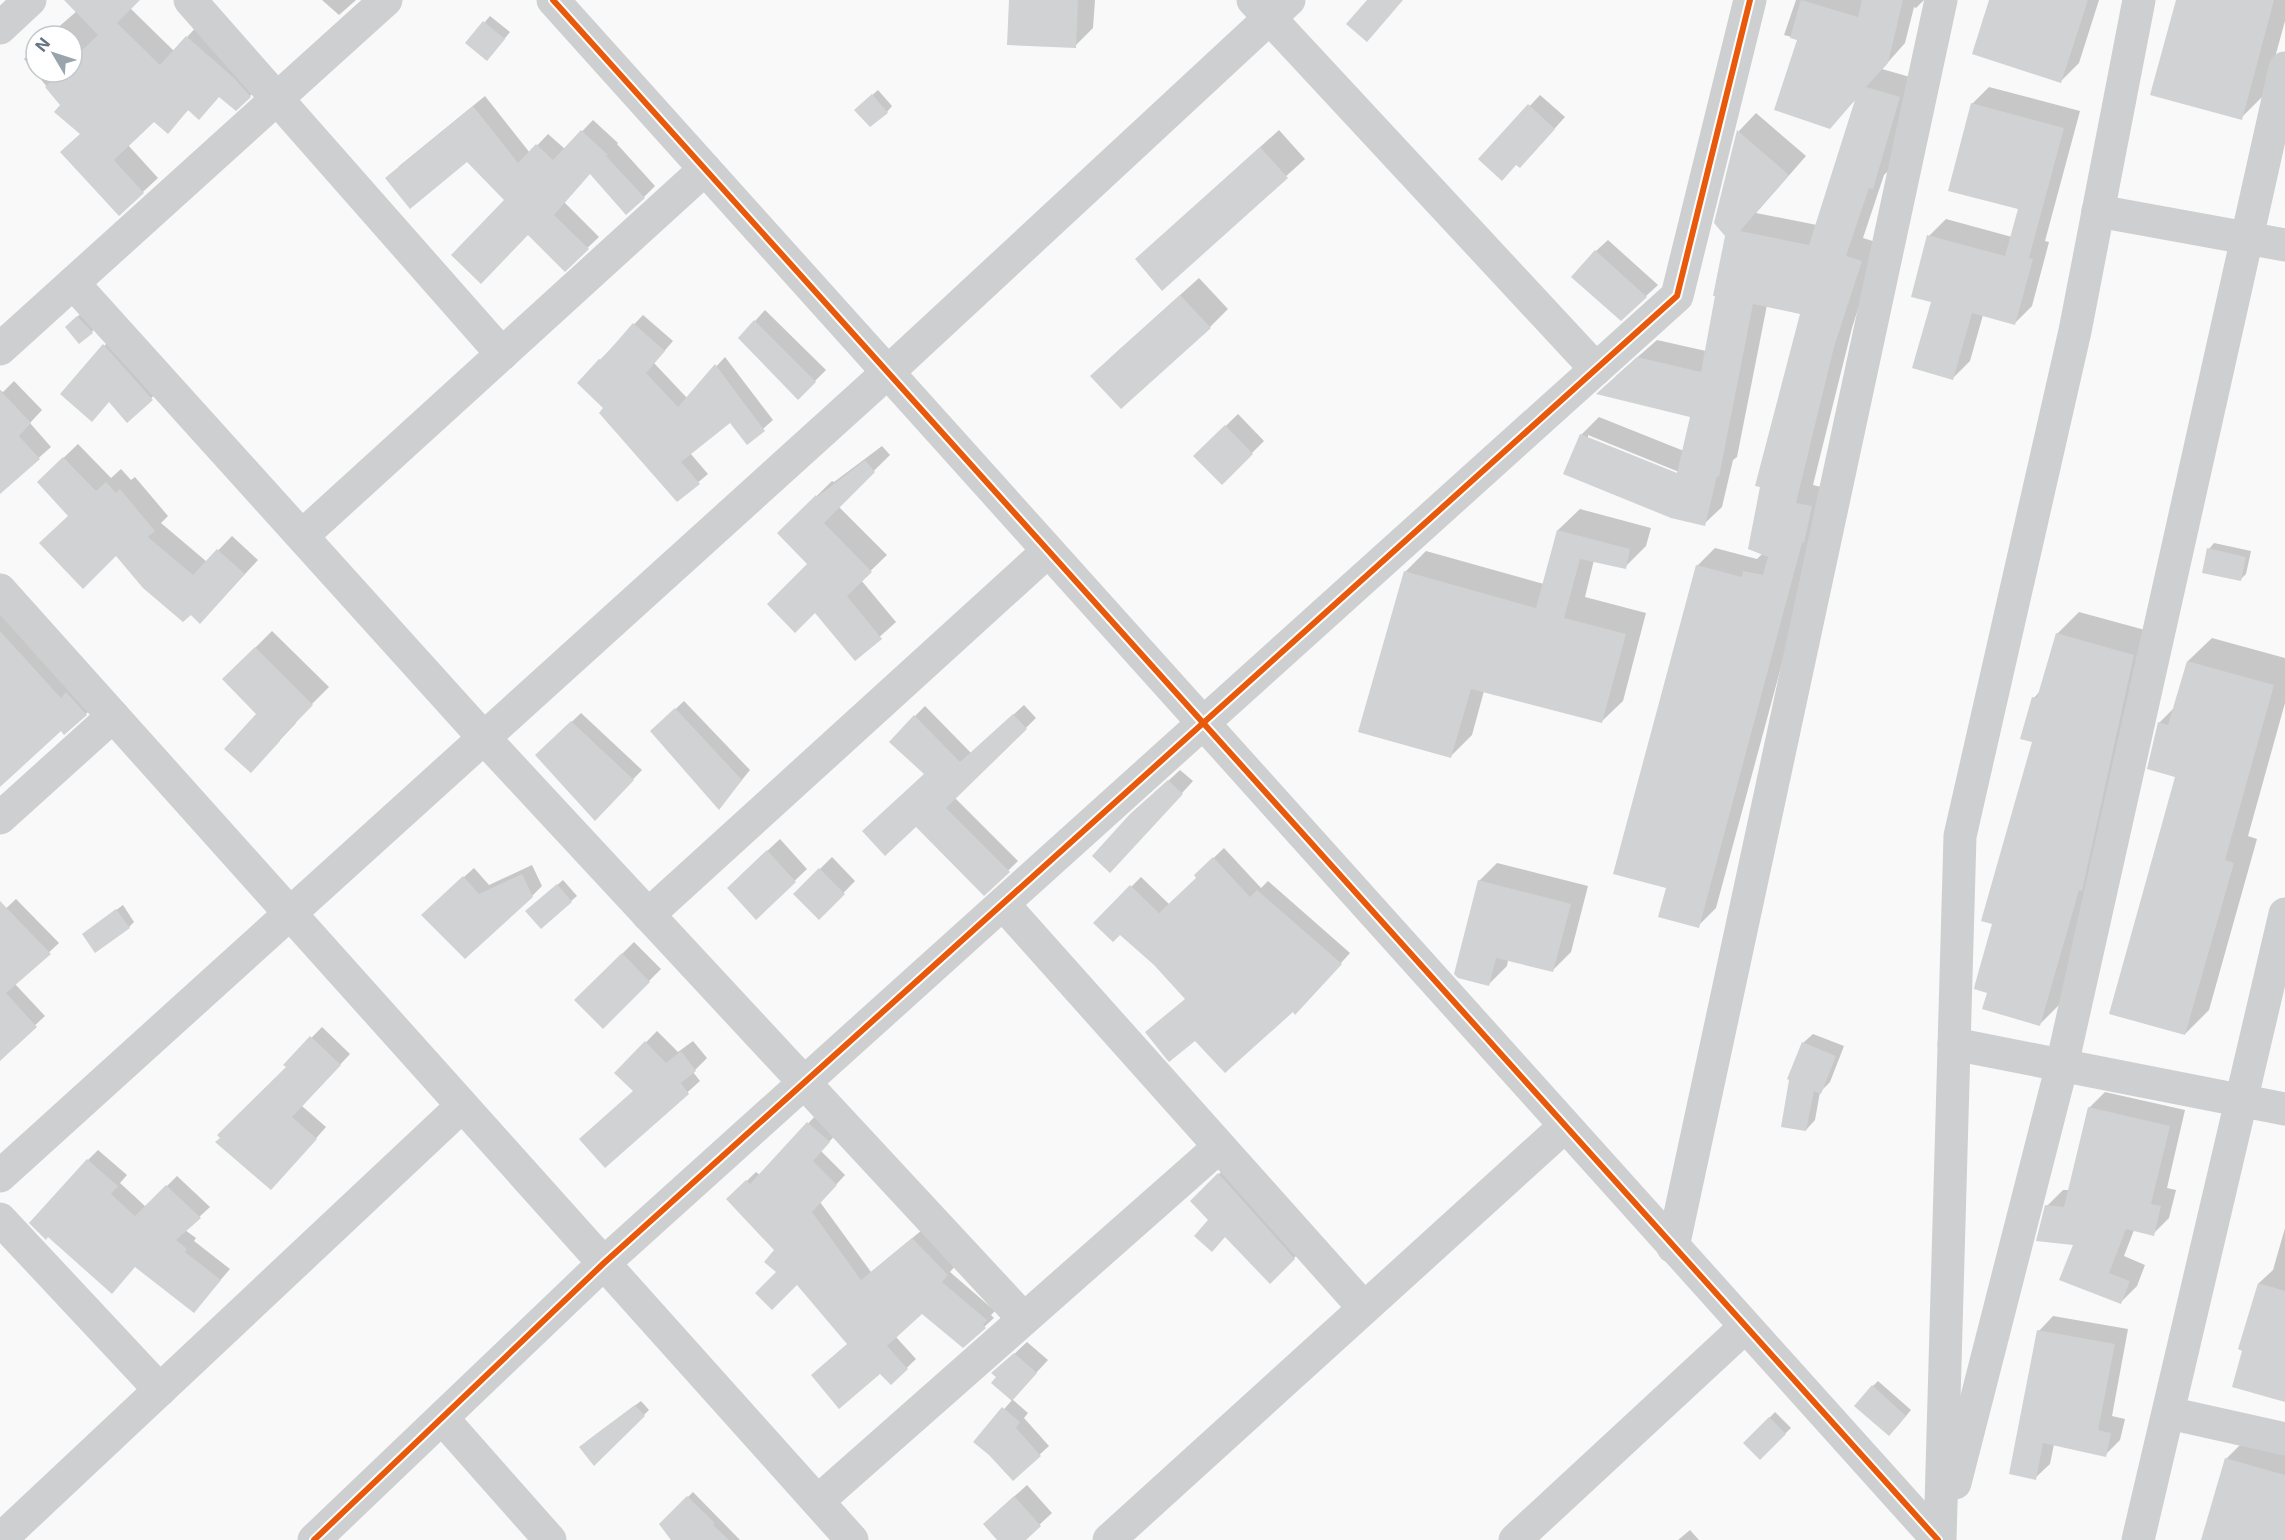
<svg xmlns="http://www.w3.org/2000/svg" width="2285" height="1540" font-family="Inter,sans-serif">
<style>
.shadow{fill:#0003;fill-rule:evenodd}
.building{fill:#d0d2d3}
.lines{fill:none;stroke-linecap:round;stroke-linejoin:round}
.minor{stroke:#cecfd0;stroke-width:33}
.tertiary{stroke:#cecfd0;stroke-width:33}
.cycleway-casing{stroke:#fff;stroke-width:10}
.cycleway{stroke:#e8590c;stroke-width:6}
</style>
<rect width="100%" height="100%" fill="#f9f9f9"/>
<g class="shadow">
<polygon points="85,0 138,0 130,8 174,51 201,22 264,82 250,96 220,95 199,118 189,109 168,131 154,120 128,145 158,178 119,214 82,133 62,105 24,59 36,47 36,72 72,72 72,36 48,36 77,11"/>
<polygon points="322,0 356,0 339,15"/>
<polygon points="1010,0 1095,0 1093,28 1075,46"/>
<path d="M1796,0H1924L1916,8L1914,7L1905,43L1882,69L1917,79L1890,169L1884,175L1863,238L1879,243L1852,328L1813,485L1829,489L1716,908L1698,926L1668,887L1697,566L1715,548L1757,559L1763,553L1802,312L1767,305L1737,457L1733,460L1722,507L1704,524L1581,435L1599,417L1684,451L1692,416L1616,376L1657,340L1706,351L1727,236L1716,223L1739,131L1756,113L1806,156L1756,213L1817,225L1857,98L1829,127L1799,39L1784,35ZM1588,435L1684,474L1683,477L1588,439Z"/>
<polygon points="1991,0 2099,0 2079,63 2061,81"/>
<polygon points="2178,0 2285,0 2285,21 2265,94 2241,118"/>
<polygon points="490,16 510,32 492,54 467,43"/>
<polygon points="1989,87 2080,111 2045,241 2049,242 2032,306 2015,323 1983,315 1970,361 1953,378 1933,301 1929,236 1946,219 2012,237 2020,208 1972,104"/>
<polygon points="878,90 892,106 887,112 862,104"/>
<polygon points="1540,95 1565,117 1530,156 1516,163 1480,159"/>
<polygon points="485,96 530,153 548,134 565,149 593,120 618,143 617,144 655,186 644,197 591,172 564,202 599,237 565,269 506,200 467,160 398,167"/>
<polygon points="1279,130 1305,159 1162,289 1155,242"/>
<polygon points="1608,240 1658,285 1621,319 1596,251"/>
<polygon points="1199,278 1228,309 1210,327 1110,358"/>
<polygon points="765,310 826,370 798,398 740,338"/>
<polygon points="83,312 97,326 92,332 72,321"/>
<polygon points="643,315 673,341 654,363 687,398 725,357 773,420 747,443 731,421 690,453 708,474 677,500 605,408 600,360"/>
<polygon points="114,335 162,388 127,421 110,400 62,394"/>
<polygon points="14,381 42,410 30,423 51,447 0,492 0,390 3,392"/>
<polygon points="1238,414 1264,441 1222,483 1195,456"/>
<polygon points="78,444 111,478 121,469 131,480 135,477 168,516 161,523 207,562 232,536 258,560 200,622 69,516 53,468"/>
<polygon points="882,446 890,455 838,506 887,555 861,580 896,622 855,659 809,564 779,533 832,481 834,482"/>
<polygon points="1580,509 1651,528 1646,546 1625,567 1594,560 1585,597 1646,613 1623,701 1601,722 1484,691 1472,735 1451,756 1405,572 1426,551 1544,584 1558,530"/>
<polygon points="2214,543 2251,551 2246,574 2240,580 2209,549"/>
<polygon points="0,606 99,700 86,714 61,729 0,785"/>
<polygon points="2079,612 2156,633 2062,1002 2040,1024 1989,992 1994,923 2034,741 2034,698 2040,691 2057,634"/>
<polygon points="272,631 329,687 294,722 296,723 267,754 259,714 224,679"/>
<polygon points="2212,638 2285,658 2285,703 2248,836 2257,839 2209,1010 2185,1034 2177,776 2159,723 2175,707 2188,661"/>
<polygon points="684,701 750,770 719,808 661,723"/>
<polygon points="1024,705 1036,718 955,798 1018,861 984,894 926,774 915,716 925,706 971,753"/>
<polygon points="581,713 642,770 595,819 537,755"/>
<polygon points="1180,770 1193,781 1122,859 1132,814"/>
<polygon points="780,839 807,869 756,918 740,876"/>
<polygon points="1224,848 1261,888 1268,881 1350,953 1305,1003 1186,998 1155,964 1121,933 1095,923 1141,877 1169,904 1198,878 1196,875"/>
<polygon points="832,857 855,881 819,918 795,894"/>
<polygon points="1497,863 1588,886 1571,952 1553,970 1508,960 1507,966 1489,984 1479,881"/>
<polygon points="532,865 542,886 532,896 433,905 474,868 489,885"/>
<polygon points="563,880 577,896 541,927 533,906"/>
<polygon points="16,899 59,943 15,984 45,1016 0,1058 0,914"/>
<polygon points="123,905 134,922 129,927 84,934"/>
<polygon points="634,942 661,969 603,1027 576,1000"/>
<polygon points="322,1027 350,1054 302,1106 326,1127 281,1178 288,1067 285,1065"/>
<polygon points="657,1031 678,1052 693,1041 707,1058 693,1072 700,1081 605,1166 635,1090 616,1073"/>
<polygon points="1813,1034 1844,1046 1830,1082 1820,1092 1815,1120 1806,1130 1803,1043"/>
<polygon points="2105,1092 2185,1110 2167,1188 2176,1190 2169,1218 2153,1234 2134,1230 2124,1256 2145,1265 2137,1286 2121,1302 2047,1206 2063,1190 2070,1190 2089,1108"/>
<polygon points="817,1114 838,1132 821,1151 845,1175 820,1202 871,1272 922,1230 956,1265 950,1272 995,1311 991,1315 994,1318 963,1346 922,1312 896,1337 916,1359 891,1383 849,1344 797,1283 779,1272 776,1250 728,1199 756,1172 760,1175"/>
<polygon points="98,1150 127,1175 120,1183 146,1207 177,1176 210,1207 185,1230 196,1238 194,1241 230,1269 194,1311 136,1266 88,1160"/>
<polygon points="1236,1157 1311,1241 1270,1282 1192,1201"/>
<polygon points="2285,1228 2285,1400 2244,1350 2240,1348 2259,1283 2273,1270"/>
<polygon points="2053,1316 2128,1329 2112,1416 2125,1419 2120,1440 2105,1455 2054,1444 2050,1464 2035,1478 2039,1331"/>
<polygon points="1027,1342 1048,1360 1012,1399 1028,1413 1024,1418 1049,1446 1013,1479 990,1453 976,1442 1012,1400 993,1383 998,1377 994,1373"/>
<polygon points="1878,1381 1911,1410 1895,1429 1873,1386"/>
<polygon points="641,1401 649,1410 594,1464 587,1441"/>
<polygon points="1775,1412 1791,1428 1760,1458 1745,1443"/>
<polygon points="2250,1435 2285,1445 2285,1540 2203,1540 2226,1459"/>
<polygon points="1027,1485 1052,1513 1023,1540 999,1540 997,1512"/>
<polygon points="693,1492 740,1540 673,1540 661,1524"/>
<polygon points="1690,1530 1699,1540 1678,1540"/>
</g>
<g class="building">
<polygon points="64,0 140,0 117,23 160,65 186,36 234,78 251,97 236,111 219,97 199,120 188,110 168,134 154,122 114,160 144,193 119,216 60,152 80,134 54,112 60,105 45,87 60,72 72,72 72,60 98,35"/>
<polygon points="1009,0 1078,0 1076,48 1007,45"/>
<polygon points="1367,0 1403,0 1367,42 1346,24"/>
<polygon points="1801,0 1858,17 1862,0 1903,0 1888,63 1866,87 1900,97 1873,189 1869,188 1846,256 1862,261 1834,347 1796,503 1812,506 1804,543 1802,543 1699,928 1658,917 1666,888 1613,874 1696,565 1742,577 1743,571 1763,575 1768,557 1748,549 1760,487 1755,486 1800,314 1753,304 1719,477 1717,476 1705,526 1671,518 1563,474 1580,434 1677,473 1690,417 1596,394 1637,357 1701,372 1715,296 1713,296 1725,236 1714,223 1737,130 1789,175 1740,231 1809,245 1855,100 1830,129 1774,110 1797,40 1790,38"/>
<polygon points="1989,0 2088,0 2061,83 1972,54"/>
<polygon points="2176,0 2274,0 2242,120 2150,95"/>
<polygon points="483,21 505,39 487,61 465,43"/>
<polygon points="872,94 888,113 870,127 854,110"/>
<polygon points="1971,103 2064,128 2029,258 2033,259 2015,325 1972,313 1953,380 1912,368 1931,302 1911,297 1927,235 2005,256 2018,209 1948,191"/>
<polygon points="1528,104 1555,129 1520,168 1516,165 1502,181 1478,159"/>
<polygon points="473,106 518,163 536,144 553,160 581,130 608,155 606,156 645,198 626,215 590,174 554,215 589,249 565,272 528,235 481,284 451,255 504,200 467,162 410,209 385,178"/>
<polygon points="1260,147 1288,178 1162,291 1135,259"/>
<polygon points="1595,250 1647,297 1621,321 1571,277"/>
<polygon points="1180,295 1211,328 1121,409 1090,376"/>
<polygon points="77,316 93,333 79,344 65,327"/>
<polygon points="754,320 816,382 798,400 738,338"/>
<polygon points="633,323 665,351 646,373 678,407 715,364 765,431 747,445 730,423 681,462 700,484 677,502 599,413 603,408 577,383 599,359 601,360"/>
<polygon points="103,344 153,400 127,423 109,402 92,422 60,394"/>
<polygon points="0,390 31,423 19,436 40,459 0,494"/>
<polygon points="1225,425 1253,454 1222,485 1193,456"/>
<polygon points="63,457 96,491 106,482 116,493 120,489 155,531 148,537 193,575 217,549 245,574 200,624 191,615 183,622 143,588 116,556 83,589 39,543 68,516 37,482"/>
<polygon points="865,460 875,472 824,523 872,572 847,596 882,639 855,661 815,613 795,633 767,604 807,564 777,533 816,495 817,497"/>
<polygon points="1557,530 1630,549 1626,569 1580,559 1564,618 1626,634 1602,723 1471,689 1451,758 1358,732 1404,571 1536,608"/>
<polygon points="2207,548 2246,557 2241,581 2202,573"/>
<polygon points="0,631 61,698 66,692 87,715 64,735 61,731 0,787"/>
<polygon points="2056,633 2134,655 2082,891 2079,890 2040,1026 1982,1009 1987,993 1974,989 1975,984 1992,924 1981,921 2032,742 2020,739 2032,697 2037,698"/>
<polygon points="255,647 313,705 279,740 280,741 251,773 224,749 256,714 222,679"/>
<polygon points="2187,661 2274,685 2225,860 2234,863 2185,1035 2109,1014 2175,777 2147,769 2158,722 2168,725"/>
<polygon points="675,708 742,780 719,810 650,731"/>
<polygon points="1013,714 1027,729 946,808 1010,872 984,896 916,827 885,856 862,831 924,774 889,742 914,715 960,762"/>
<polygon points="571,721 634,780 595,821 535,755"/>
<polygon points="1168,780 1183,794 1110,873 1092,856 1130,814"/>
<polygon points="767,850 796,882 756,920 727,888"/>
<polygon points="1213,857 1250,897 1257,890 1342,964 1295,1015 1293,1012 1225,1073 1195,1041 1169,1062 1164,1056 1145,1032 1185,999 1154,965 1120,935 1113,942 1093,923 1130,885 1159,913 1196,878 1194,875"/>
<polygon points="819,868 845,894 819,920 793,894"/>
<polygon points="522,874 533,897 465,959 421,915 463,876 479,894"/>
<polygon points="1478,880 1571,904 1553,972 1496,958 1489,986 1458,978 1454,974"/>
<polygon points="557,884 572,902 541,929 525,911"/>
<polygon points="0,901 51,954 6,993 37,1027 0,1061"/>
<polygon points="116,909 130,928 95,953 82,934"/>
<polygon points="622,953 650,982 603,1029 574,1000"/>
<polygon points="310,1036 341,1065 292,1117 317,1139 271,1190 215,1142 220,1138 217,1135 286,1067 283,1065"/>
<polygon points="645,1041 666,1063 681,1051 696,1071 681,1083 689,1094 605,1168 579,1139 633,1091 614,1073"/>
<polygon points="1802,1042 1836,1056 1821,1094 1814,1091 1806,1131 1781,1127 1789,1080 1787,1079"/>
<polygon points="2088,1107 2170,1126 2151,1204 2161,1206 2154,1236 2126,1229 2109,1273 2130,1281 2121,1304 2059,1280 2073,1245 2036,1241 2045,1205 2064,1207"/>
<polygon points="807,1122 830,1142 813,1161 837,1185 812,1212 861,1280 912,1238 948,1275 942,1282 987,1320 983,1325 986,1328 963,1348 922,1314 887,1346 908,1369 891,1385 880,1374 839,1409 811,1375 847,1344 797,1285 772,1310 755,1293 776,1272 764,1262 774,1250 726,1199 746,1180 750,1184"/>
<polygon points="87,1159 118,1186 111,1194 135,1216 166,1185 201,1218 176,1240 187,1249 185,1252 221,1280 194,1313 135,1267 112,1294 48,1237 46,1240 29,1223"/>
<polygon points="1218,1173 1295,1259 1270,1284 1225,1237 1212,1252 1194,1236 1208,1220 1190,1201"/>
<polygon points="2258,1283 2285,1291 2285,1402 2232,1387 2242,1351 2238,1349"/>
<polygon points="2037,1330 2115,1344 2098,1430 2111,1433 2106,1457 2043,1443 2036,1480 2009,1474"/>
<polygon points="1014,1353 1037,1373 1012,1401 991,1383 996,1377 991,1373"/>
<polygon points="1872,1385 1906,1416 1889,1436 1854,1406"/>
<polygon points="635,1405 645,1416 594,1466 579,1447"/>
<polygon points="1002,1407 1020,1422 1016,1428 1041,1456 1013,1481 989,1455 973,1442"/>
<polygon points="1769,1417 1786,1434 1760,1460 1743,1443"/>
<polygon points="2225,1458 2285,1475 2285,1540 2201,1540"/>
<polygon points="687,1496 715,1523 713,1525 729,1540 671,1540 659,1524"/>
<polygon points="1014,1496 1041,1526 1026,1540 997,1540 983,1524"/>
</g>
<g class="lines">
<g class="minor">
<polyline points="190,0 502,354"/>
<polyline points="553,0 1938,1540"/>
<polyline points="1253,0 1596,369"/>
<polyline points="0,28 30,0"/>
<polyline points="2098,211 2285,245"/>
<polyline points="73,283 484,738 1024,1319"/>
<polyline points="0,349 386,0"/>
<polyline points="302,536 705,169"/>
<polyline points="0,590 852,1540"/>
<polyline points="0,818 113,716"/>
<polyline points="1003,904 1364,1308"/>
<polyline points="648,915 1048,551"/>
<polyline points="1954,1044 2285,1109"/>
<polyline points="0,1176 888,372 1289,0"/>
<polyline points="0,1219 160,1390"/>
<polyline points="1673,1247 1941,0"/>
<polyline points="2169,1413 2285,1439"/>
<polyline points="442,1418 550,1540"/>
<polyline points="1955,1483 2062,1065 2285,68"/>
<polyline points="818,1501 1219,1147"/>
<polyline points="0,1540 462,1106"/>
<polyline points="314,1540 604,1263 1677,296 1750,0"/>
<polyline points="1109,1540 1565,1126"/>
<polyline points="1515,1540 1745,1327"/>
<polyline points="1940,1540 1960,836 2075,331 2139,0"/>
</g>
<polyline class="tertiary" points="2138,1540 2285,914"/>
<g class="cycleway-casing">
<g id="cycleway">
<polyline points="553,0 1938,1540"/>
<polyline points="314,1540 604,1263 1677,296 1750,0"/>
</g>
</g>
<use href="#cycleway" class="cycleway"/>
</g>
<g transform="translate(54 54) rotate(309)"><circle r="28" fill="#ffffff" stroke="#c1c8cd" stroke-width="1.5"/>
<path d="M0-4.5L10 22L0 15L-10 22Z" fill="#99a4ac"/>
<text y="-9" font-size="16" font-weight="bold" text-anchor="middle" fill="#657683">N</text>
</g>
</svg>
